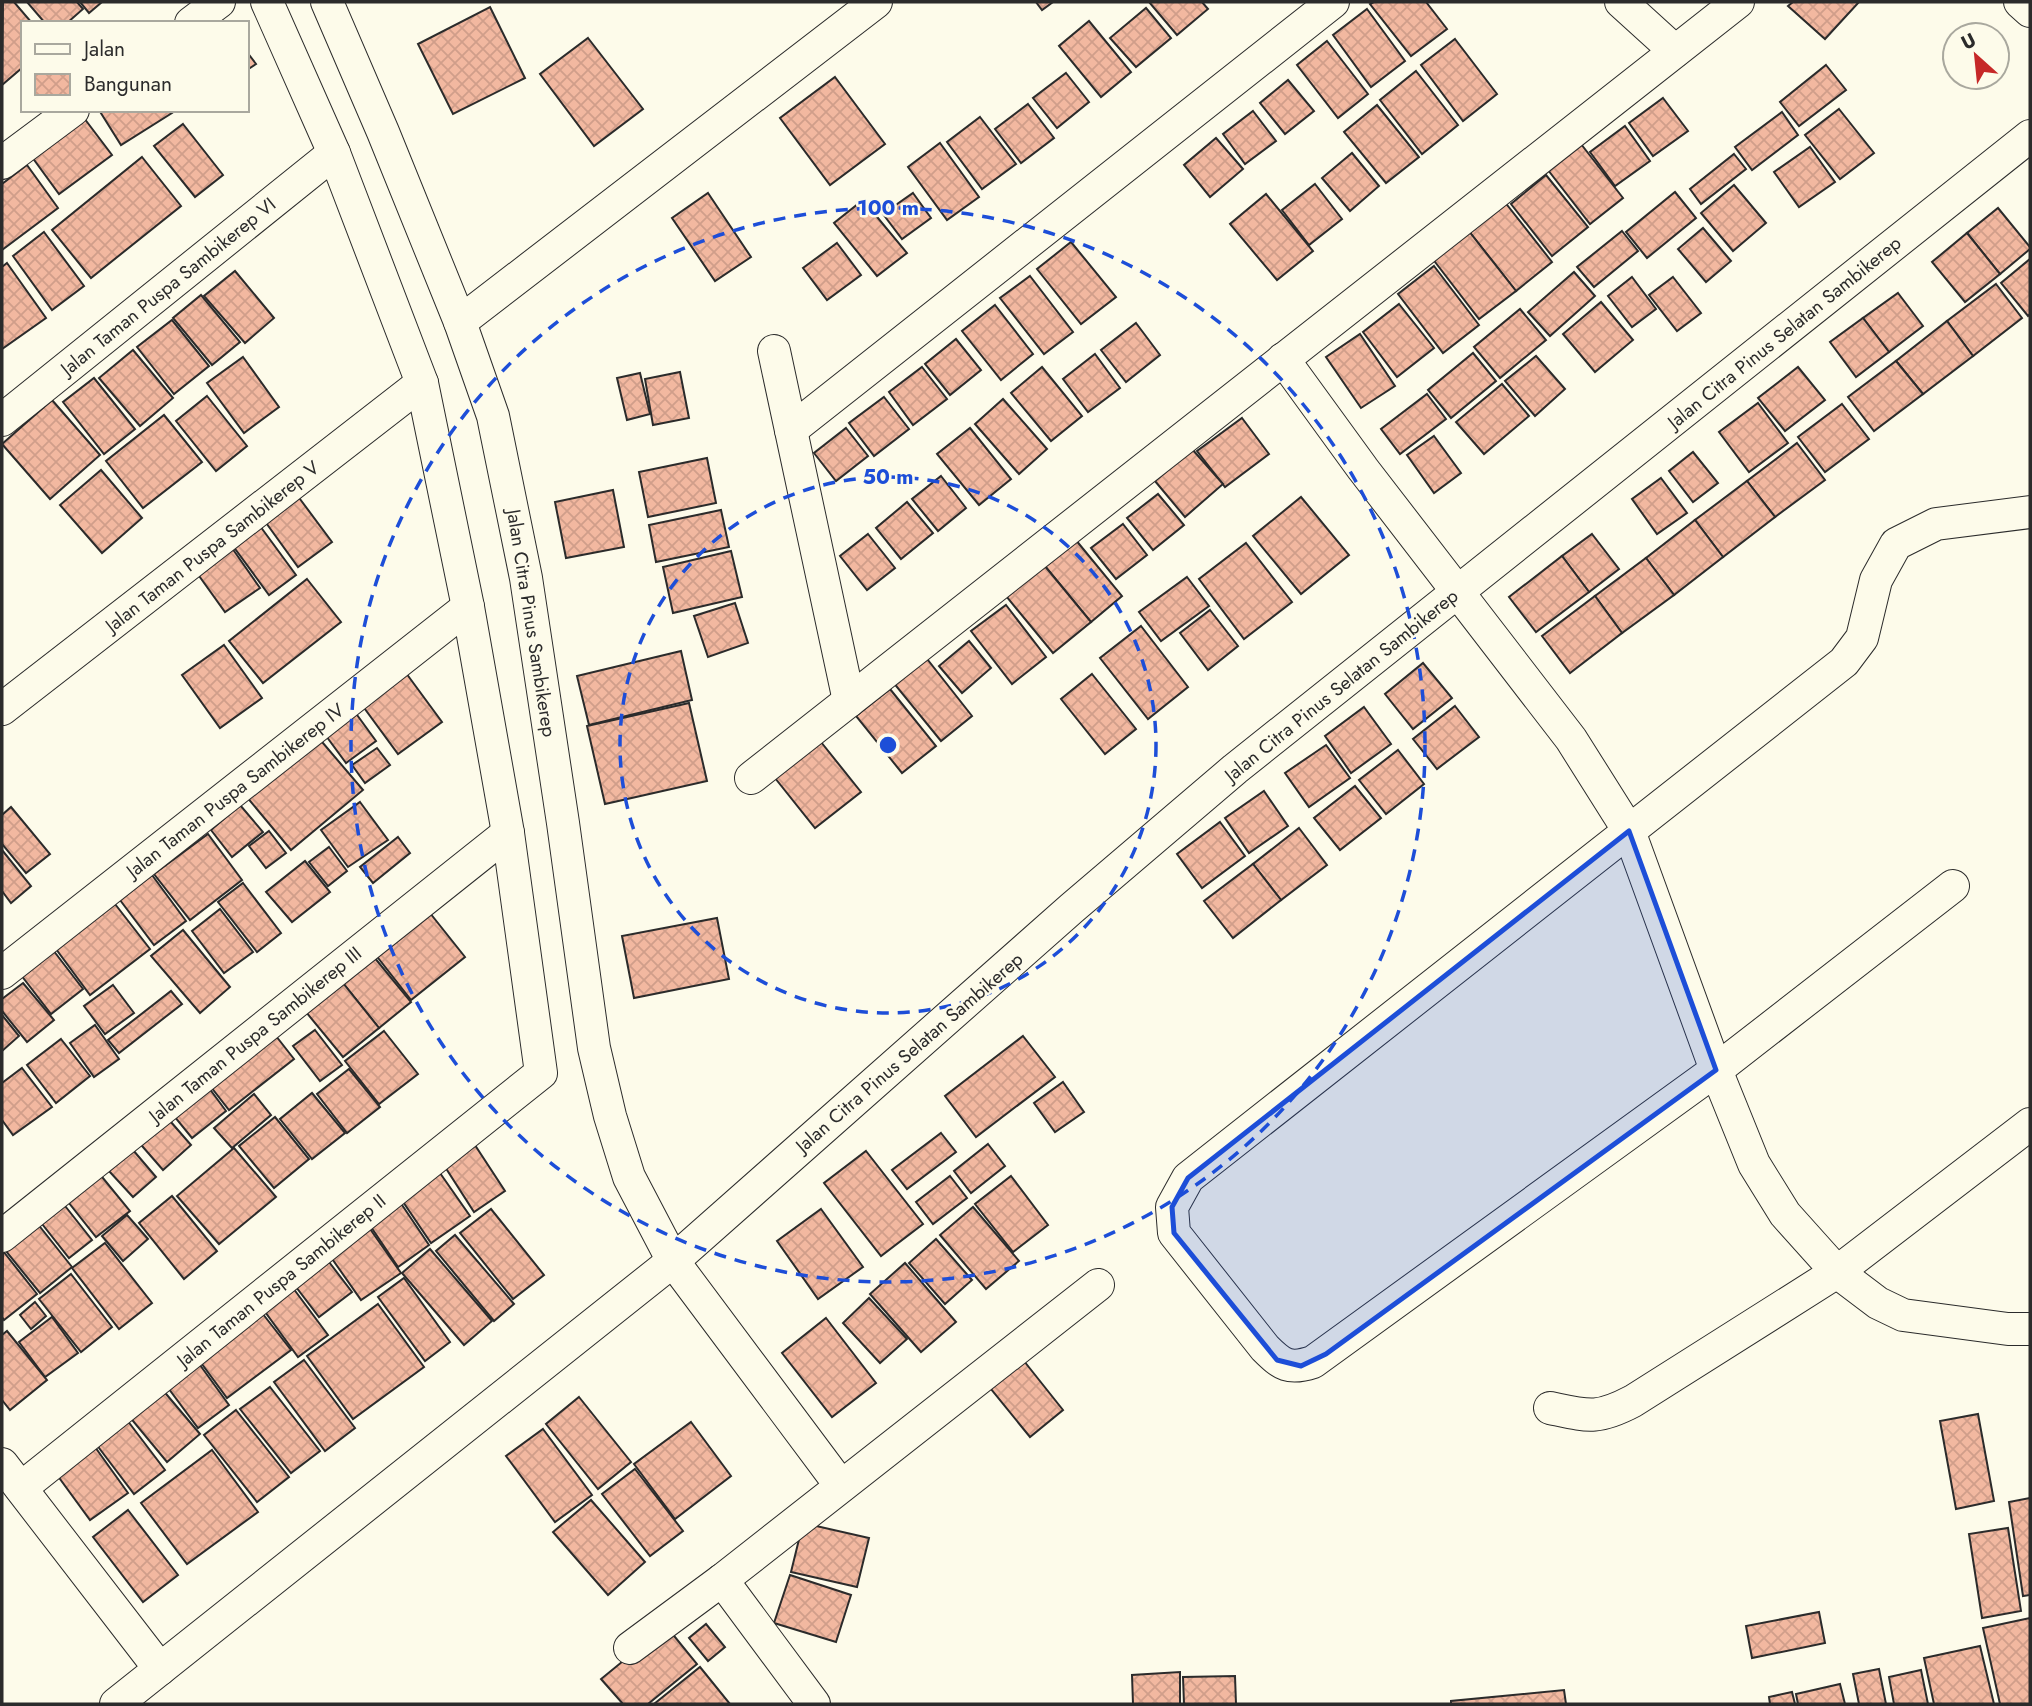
<svg xmlns="http://www.w3.org/2000/svg" width="2032" height="1706" font-family="Jost,sans-serif">
<style>
.building{fill:url(#building-cross-hatch);stroke:#2b2b2b;stroke-width:2}
.lines{fill:none;stroke-linecap:round;stroke-linejoin:round}
.street-casing{stroke:#2b2b2b;stroke-width:34}
.street{stroke:#fdfbea;stroke-width:32}
.marked{fill:#1d4ed8;fill-opacity:0.2;stroke:#1d4ed8;stroke-width:5;stroke-linejoin:round}
.ring{fill:none;stroke:#1d4ed8;stroke-width:3.5;stroke-dasharray:12 9}
.labels{text-anchor:middle;stroke-width:5;stroke-linejoin:round;paint-order:stroke}
.street-label{font-size:19px;fill:#2b2b2b;stroke:#fdfbea}
.centre{fill:#1d4ed8;stroke:#fdfbea;stroke-width:3.5}
.ring-label{font-size:21px;text-anchor:middle;font-weight:bold;fill:#1d4ed8;stroke:#fdfbea;stroke-width:5;stroke-linejoin:round;paint-order:stroke}
</style>
<defs>
<pattern id="building-cross-hatch" width="8" height="8" patternUnits="userSpaceOnUse" patternTransform="scale(1.75)"><rect width="8" height="8" fill="#f2b8a0"/><path d="M0 0l8 8M0 8l8-8" fill="none" stroke="#d09e8a"/></pattern>
</defs>
<rect width="100%" height="100%" fill="#fdfbea"/>
<g class="building">
<polygon points="3,2 14,2 32,23 23,23 23,67 2,85"/>
<polygon points="27,2 77,2 83,9 67,23 45,23"/>
<polygon points="80,2 102,2 89,13"/>
<polygon points="1036,2 1053,2 1042,10"/>
<polygon points="1149,2 1202,2 1208,9 1177,35"/>
<polygon points="1374,2 1426,2 1447,29 1411,56 1370,4"/>
<polygon points="1793,2 1859,2 1825,39 1788,6"/>
<polygon points="490,7 525,78 453,114 418,44"/>
<polygon points="1146,8 1171,38 1136,67 1110,38"/>
<polygon points="1367,9 1405,61 1371,87 1333,35"/>
<polygon points="1089,21 1131,72 1101,97 1059,46"/>
<polygon points="588,38 643,109 594,146 540,74"/>
<polygon points="1455,39 1497,94 1463,121 1421,65"/>
<polygon points="1327,41 1368,94 1338,118 1297,65"/>
<polygon points="247,52 256,64 247,70"/>
<polygon points="1826,65 1846,90 1799,126 1780,102"/>
<polygon points="1416,71 1458,125 1422,154 1380,100"/>
<polygon points="1066,73 1089,102 1057,128 1033,98"/>
<polygon points="835,77 885,144 830,185 780,118"/>
<polygon points="1288,80 1314,111 1285,134 1260,103"/>
<polygon points="1663,98 1688,131 1653,156 1629,123"/>
<polygon points="1028,104 1054,138 1021,163 995,129"/>
<polygon points="1377,105 1419,157 1386,183 1344,132"/>
<polygon points="1839,109 1874,153 1840,179 1805,135"/>
<polygon points="99,110 170,110 172,113 121,145"/>
<polygon points="1253,111 1276,141 1245,164 1223,134"/>
<polygon points="1782,112 1798,135 1752,170 1735,147"/>
<polygon points="980,117 1016,164 982,189 947,142"/>
<polygon points="84,118 112,155 59,194 32,157"/>
<polygon points="183,124 223,175 195,197 154,146"/>
<polygon points="1625,126 1650,161 1615,186 1590,152"/>
<polygon points="1216,138 1243,169 1210,197 1184,165"/>
<polygon points="940,143 979,197 947,220 908,167"/>
<polygon points="1581,144 1623,198 1590,224 1548,170"/>
<polygon points="1810,147 1835,182 1799,207 1774,172"/>
<polygon points="1352,153 1379,186 1350,211 1322,178"/>
<polygon points="1734,154 1746,169 1701,204 1690,189"/>
<polygon points="142,157 181,206 91,278 52,230"/>
<polygon points="27,165 58,208 2,250 2,184"/>
<polygon points="1546,175 1588,227 1552,256 1511,204"/>
<polygon points="1315,184 1342,219 1309,245 1282,210"/>
<polygon points="1734,185 1766,223 1733,251 1701,213"/>
<polygon points="1675,192 1696,218 1647,258 1626,232"/>
<polygon points="708,193 751,257 715,281 672,218"/>
<polygon points="913,193 931,218 902,239 883,214"/>
<polygon points="1266,194 1313,251 1277,280 1230,224"/>
<polygon points="863,200 907,253 877,276 834,223"/>
<polygon points="1504,201 1552,262 1516,291 1468,230"/>
<polygon points="1998,208 2030,247 2030,249 2000,274 1967,233"/>
<polygon points="1703,228 1731,261 1706,282 1678,249"/>
<polygon points="1468,230 1516,291 1479,319 1432,258"/>
<polygon points="1622,231 1638,251 1594,287 1577,267"/>
<polygon points="44,232 84,286 52,310 13,256"/>
<polygon points="1967,233 2000,274 1965,302 1932,262"/>
<polygon points="1071,242 1116,297 1081,324 1037,269"/>
<polygon points="837,243 861,275 827,300 803,268"/>
<polygon points="2030,259 2030,314 2028,316 2001,283"/>
<polygon points="7,263 46,318 2,349 2,267"/>
<polygon points="1434,266 1479,325 1443,353 1398,294"/>
<polygon points="235,271 274,318 245,343 204,296"/>
<polygon points="1574,272 1595,296 1550,336 1528,312"/>
<polygon points="1030,276 1073,332 1044,354 1000,298"/>
<polygon points="1632,277 1656,309 1632,327 1608,296"/>
<polygon points="1673,277 1701,313 1677,331 1649,295"/>
<polygon points="1996,284 2022,318 1973,356 1947,321"/>
<polygon points="1898,293 1923,326 1889,352 1863,318"/>
<polygon points="201,295 240,342 212,365 173,318"/>
<polygon points="1601,302 1633,340 1595,372 1563,334"/>
<polygon points="1399,304 1434,348 1397,377 1363,332"/>
<polygon points="995,305 1033,354 1001,380 962,331"/>
<polygon points="1520,309 1546,340 1500,378 1474,347"/>
<polygon points="1863,318 1889,352 1856,377 1830,342"/>
<polygon points="172,320 209,366 174,394 137,347"/>
<polygon points="1947,321 1973,356 1923,394 1896,361"/>
<polygon points="1136,323 1160,355 1126,382 1101,350"/>
<polygon points="1360,334 1395,386 1361,408 1326,357"/>
<polygon points="956,339 981,370 950,395 925,364"/>
<polygon points="133,350 173,398 140,426 99,378"/>
<polygon points="1473,353 1496,381 1451,418 1428,390"/>
<polygon points="1095,354 1120,388 1088,412 1063,379"/>
<polygon points="1536,356 1565,389 1535,416 1505,381"/>
<polygon points="243,357 279,407 244,433 207,383"/>
<polygon points="1896,361 1923,394 1874,431 1848,397"/>
<polygon points="922,367 947,399 913,425 889,392"/>
<polygon points="1042,367 1082,416 1051,441 1011,393"/>
<polygon points="1798,367 1825,400 1785,431 1758,398"/>
<polygon points="680,372 689,418 653,425 645,379"/>
<polygon points="640,373 650,414 627,420 617,378"/>
<polygon points="94,378 135,429 104,454 63,402"/>
<polygon points="1502,384 1529,416 1484,454 1456,422"/>
<polygon points="1427,394 1446,419 1400,454 1381,429"/>
<polygon points="207,396 247,446 216,471 176,421"/>
<polygon points="884,397 909,429 874,456 849,423"/>
<polygon points="1003,399 1047,449 1019,474 975,424"/>
<polygon points="52,400 100,455 50,499 2,444"/>
<polygon points="1758,403 1788,443 1749,472 1719,432"/>
<polygon points="1842,404 1869,439 1825,472 1798,437"/>
<polygon points="164,415 202,462 143,508 106,461"/>
<polygon points="1242,418 1269,454 1225,487 1197,451"/>
<polygon points="846,428 868,456 836,481 814,453"/>
<polygon points="970,428 1011,479 979,505 937,454"/>
<polygon points="1434,436 1461,473 1434,493 1407,455"/>
<polygon points="1797,443 1825,480 1775,517 1747,481"/>
<polygon points="1192,449 1223,484 1185,517 1155,481"/>
<polygon points="1693,452 1718,483 1693,502 1669,471"/>
<polygon points="707,458 716,503 648,517 639,472"/>
<polygon points="101,470 142,518 102,553 60,505"/>
<polygon points="941,476 966,508 938,531 912,499"/>
<polygon points="1661,478 1687,513 1657,534 1632,499"/>
<polygon points="1747,481 1775,517 1723,557 1695,520"/>
<polygon points="613,490 624,547 566,558 555,502"/>
<polygon points="1158,494 1184,525 1153,550 1127,518"/>
<polygon points="297,495 332,542 298,567 264,520"/>
<polygon points="1301,497 1349,555 1301,594 1253,536"/>
<polygon points="907,502 933,533 901,559 876,528"/>
<polygon points="721,510 729,547 656,562 649,525"/>
<polygon points="1695,520 1723,557 1674,595 1646,558"/>
<polygon points="1123,524 1147,555 1116,579 1091,548"/>
<polygon points="260,526 296,575 269,595 233,546"/>
<polygon points="868,534 895,568 867,590 840,556"/>
<polygon points="1592,534 1619,569 1589,592 1562,556"/>
<polygon points="1075,539 1122,596 1091,622 1044,565"/>
<polygon points="1246,543 1292,602 1244,639 1199,579"/>
<polygon points="232,548 260,588 225,612 197,573"/>
<polygon points="731,551 742,597 673,613 663,567"/>
<polygon points="1562,556 1589,592 1536,632 1509,597"/>
<polygon points="1646,558 1674,595 1622,633 1595,596"/>
<polygon points="1044,565 1091,622 1053,653 1006,596"/>
<polygon points="1187,577 1209,606 1161,641 1139,612"/>
<polygon points="307,579 341,622 263,683 229,641"/>
<polygon points="1595,596 1622,633 1570,673 1542,636"/>
<polygon points="735,603 748,643 708,657 694,616"/>
<polygon points="1006,605 1046,657 1012,684 971,631"/>
<polygon points="1210,610 1238,646 1208,670 1180,633"/>
<polygon points="1141,626 1188,687 1148,719 1100,658"/>
<polygon points="969,641 991,668 962,693 939,666"/>
<polygon points="224,645 262,698 220,728 182,675"/>
<polygon points="681,651 692,700 589,725 577,676"/>
<polygon points="924,655 972,716 941,741 892,681"/>
<polygon points="1423,663 1452,698 1413,729 1385,694"/>
<polygon points="406,673 442,722 398,754 362,705"/>
<polygon points="1092,674 1136,729 1105,754 1061,699"/>
<polygon points="890,689 936,746 902,773 856,716"/>
<polygon points="689,703 707,781 605,804 587,726"/>
<polygon points="1455,706 1479,737 1437,769 1413,739"/>
<polygon points="1364,707 1391,744 1351,773 1325,736"/>
<polygon points="352,708 376,741 346,763 321,729"/>
<polygon points="317,736 363,790 291,850 246,796"/>
<polygon points="821,742 861,792 815,828 775,778"/>
<polygon points="1326,745 1350,778 1309,807 1285,773"/>
<polygon points="377,748 390,765 365,783 352,765"/>
<polygon points="1398,750 1424,784 1386,814 1359,780"/>
<polygon points="1355,786 1381,818 1340,850 1314,818"/>
<polygon points="1264,791 1288,826 1249,853 1225,818"/>
<polygon points="360,802 388,840 348,867 321,830"/>
<polygon points="240,805 263,832 232,857 211,830"/>
<polygon points="11,807 50,854 26,873 2,844 2,815"/>
<polygon points="1220,822 1245,856 1202,888 1177,854"/>
<polygon points="1299,828 1327,865 1281,900 1253,864"/>
<polygon points="269,831 286,853 266,868 249,846"/>
<polygon points="208,834 242,880 190,920 154,874"/>
<polygon points="398,837 410,853 373,883 360,867"/>
<polygon points="329,847 347,871 328,886 309,862"/>
<polygon points="2,850 31,886 11,903 2,891"/>
<polygon points="305,861 330,892 292,922 266,892"/>
<polygon points="1253,864 1281,900 1233,938 1204,901"/>
<polygon points="152,875 186,921 154,945 120,900"/>
<polygon points="243,883 281,933 257,952 218,902"/>
<polygon points="422,903 465,957 411,1000 368,945"/>
<polygon points="115,904 150,949 90,995 56,949"/>
<polygon points="220,909 253,952 224,973 192,931"/>
<polygon points="717,918 729,979 634,998 622,936"/>
<polygon points="183,930 230,987 200,1013 151,956"/>
<polygon points="53,950 83,989 51,1014 21,975"/>
<polygon points="374,957 411,1002 379,1028 343,983"/>
<polygon points="23,983 54,1020 27,1042 2,1011 2,999"/>
<polygon points="343,983 379,1028 343,1057 306,1012"/>
<polygon points="113,985 134,1013 105,1034 84,1006"/>
<polygon points="171,991 182,1004 119,1053 108,1040"/>
<polygon points="2,1015 19,1036 2,1051"/>
<polygon points="95,1025 119,1059 94,1077 70,1043"/>
<polygon points="315,1030 342,1065 320,1081 293,1046"/>
<polygon points="384,1031 418,1074 379,1104 345,1061"/>
<polygon points="276,1036 294,1059 229,1110 211,1087"/>
<polygon points="1023,1036 1055,1077 976,1137 945,1096"/>
<polygon points="61,1039 90,1076 56,1103 27,1065"/>
<polygon points="22,1068 52,1107 13,1135 2,1120 2,1083"/>
<polygon points="349,1069 380,1107 347,1133 317,1094"/>
<polygon points="1063,1082 1084,1112 1055,1132 1034,1103"/>
<polygon points="209,1088 226,1111 192,1138 174,1116"/>
<polygon points="312,1093 345,1133 312,1159 280,1119"/>
<polygon points="254,1094 271,1115 232,1148 214,1128"/>
<polygon points="164,1114 191,1145 163,1170 136,1139"/>
<polygon points="275,1117 309,1159 274,1188 239,1146"/>
<polygon points="941,1133 956,1152 907,1189 892,1170"/>
<polygon points="471,1139 505,1191 474,1212 440,1159"/>
<polygon points="988,1144 1005,1166 971,1193 954,1171"/>
<polygon points="234,1148 276,1197 219,1244 177,1196"/>
<polygon points="133,1150 156,1177 133,1197 109,1171"/>
<polygon points="866,1151 923,1224 881,1256 824,1183"/>
<polygon points="433,1163 470,1216 431,1243 395,1190"/>
<polygon points="98,1172 130,1211 96,1237 65,1198"/>
<polygon points="950,1176 967,1198 933,1224 916,1202"/>
<polygon points="1011,1176 1048,1225 1013,1252 975,1204"/>
<polygon points="172,1196 217,1251 184,1279 139,1223"/>
<polygon points="58,1197 92,1240 69,1258 35,1215"/>
<polygon points="398,1199 429,1245 398,1267 367,1221"/>
<polygon points="973,1207 1019,1261 986,1289 940,1235"/>
<polygon points="491,1209 544,1275 513,1299 460,1233"/>
<polygon points="821,1209 863,1267 818,1299 777,1241"/>
<polygon points="127,1215 148,1239 123,1261 102,1236"/>
<polygon points="37,1223 72,1267 40,1293 5,1250"/>
<polygon points="368,1226 401,1273 361,1300 328,1253"/>
<polygon points="455,1235 514,1304 494,1321 436,1251"/>
<polygon points="936,1239 972,1280 945,1304 909,1263"/>
<polygon points="105,1243 152,1303 119,1329 72,1268"/>
<polygon points="430,1249 492,1321 464,1345 402,1273"/>
<polygon points="3,1251 37,1294 4,1320 2,1317"/>
<polygon points="326,1258 352,1292 319,1317 293,1283"/>
<polygon points="905,1263 956,1322 921,1352 870,1294"/>
<polygon points="71,1274 112,1327 81,1352 39,1299"/>
<polygon points="404,1278 450,1342 425,1361 378,1297"/>
<polygon points="293,1288 328,1335 298,1357 263,1309"/>
<polygon points="869,1298 907,1339 880,1363 843,1323"/>
<polygon points="35,1302 46,1316 31,1329 20,1315"/>
<polygon points="378,1304 424,1367 353,1419 307,1356"/>
<polygon points="259,1309 291,1350 227,1398 196,1356"/>
<polygon points="52,1317 78,1353 45,1377 19,1342"/>
<polygon points="826,1318 876,1383 832,1417 782,1353"/>
<polygon points="7,1331 47,1380 10,1410 2,1400 2,1335"/>
<polygon points="192,1354 229,1405 198,1428 160,1377"/>
<polygon points="1020,1356 1063,1410 1030,1437 986,1383"/>
<polygon points="304,1360 355,1428 325,1451 274,1382"/>
<polygon points="156,1382 200,1434 167,1462 123,1409"/>
<polygon points="270,1387 320,1451 291,1473 240,1409"/>
<polygon points="579,1397 631,1462 598,1489 546,1424"/>
<polygon points="236,1410 289,1477 257,1502 204,1435"/>
<polygon points="1978,1414 1994,1501 1956,1509 1940,1421"/>
<polygon points="124,1416 165,1470 134,1494 93,1440"/>
<polygon points="691,1422 731,1476 675,1519 634,1464"/>
<polygon points="543,1429 592,1495 555,1522 506,1456"/>
<polygon points="90,1440 128,1493 90,1520 52,1468"/>
<polygon points="212,1450 258,1512 187,1564 141,1503"/>
<polygon points="635,1469 683,1531 650,1556 602,1494"/>
<polygon points="2030,1498 2030,1595 2023,1596 2009,1502"/>
<polygon points="591,1500 645,1562 608,1595 553,1532"/>
<polygon points="128,1510 178,1575 143,1602 93,1537"/>
<polygon points="803,1523 869,1538 857,1587 791,1572"/>
<polygon points="2008,1528 2021,1611 1982,1618 1969,1534"/>
<polygon points="790,1575 851,1595 836,1642 774,1623"/>
<polygon points="1819,1612 1825,1643 1752,1658 1746,1626"/>
<polygon points="2030,1618 2030,1704 2000,1704 1983,1628"/>
<polygon points="706,1624 725,1647 708,1661 689,1638"/>
<polygon points="666,1626 697,1664 648,1704 623,1704 601,1679"/>
<polygon points="1980,1646 1994,1704 1934,1704 1924,1658"/>
<polygon points="700,1667 730,1704 654,1704"/>
<polygon points="1879,1669 1886,1704 1859,1704 1853,1674"/>
<polygon points="1921,1670 1928,1704 1894,1704 1889,1677"/>
<polygon points="1180,1672 1180,1704 1133,1704 1132,1675"/>
<polygon points="1235,1676 1236,1704 1184,1704 1183,1677"/>
<polygon points="1840,1684 1845,1704 1798,1704 1796,1694"/>
<polygon points="1564,1690 1566,1704 1451,1704 1451,1701"/>
<polygon points="1792,1692 1795,1704 1770,1704 1769,1697"/>
</g>
<g class="lines">
<g class="street-casing">
<g id="street">
<polyline points="327,2 383,132 460,322 493,416 526,578 563,823 594,1048 610,1116 629,1177 673,1261 841,1486"/>
<polyline points="1621,2 1675,51"/>
<polyline points="2020,2 2030,11"/>
<polyline points="191,23 219,2"/>
<polyline points="2,163 73,110"/>
<polyline points="460,322 876,2"/>
<polyline points="774,351 849,701"/>
<polyline points="1283,359 1363,469 1571,739 1629,831 1716,1070 1754,1164 1785,1214 1837,1272 1878,1303 1903,1315 2008,1329 2030,1329"/>
<polyline points="2,420 334,153"/>
<polyline points="791,430 1333,2"/>
<polyline points="2,709 422,383"/>
<polyline points="751,778 1738,2"/>
<path d="M1953,886L1716,1070L1313,1362C1289,1370 1282,1365 1265,1348L1174,1233L1172,1207L1188,1178L1844,662L1862,638L1876,580L1896,544L1936,524L2030,512"/>
<polyline points="2,973 468,607"/>
<polyline points="2,1236 508,833"/>
<path d="M1550,1408C1588,1416 1597,1420 1633,1401L1837,1272L2030,1124"/>
<polyline points="2,1464 160,1669"/>
<polyline points="21,1488 541,1073 508,833 468,607 422,383 334,153 267,2"/>
<polyline points="722,1580 814,1704"/>
<polyline points="630,1648 722,1580 1098,1285"/>
<polyline points="116,1704 673,1261 1072,908 1235,769 2030,136"/>
</g>
</g>
<use href="#street" class="street"/>
</g>
<path class="marked" d="M1629,831L1716,1070L1326,1354L1301,1366L1277,1360L1174,1233L1172,1207L1188,1178Z"/>
<g class="ring">
<circle cx="888" cy="745" r="268"/>
<circle cx="888" cy="745" r="537"/>
</g>
<g class="labels">
<g class="street-label">
<text transform="translate(168 286) rotate(-39)" y="7">Jalan Taman Puspa Sambikerep VI</text>
<text transform="translate(1784 332) rotate(-39)" y="7">Jalan Citra Pinus Selatan Sambikerep</text>
<text transform="translate(212 546) rotate(-38)" y="7">Jalan Taman Puspa Sambikerep V</text>
<text transform="translate(532 623) rotate(81)" y="7">Jalan Citra Pinus Sambikerep</text>
<text transform="translate(1341 685) rotate(-39)" y="7">Jalan Citra Pinus Selatan Sambikerep</text>
<text transform="translate(235 790) rotate(-38)" y="7">Jalan Taman Puspa Sambikerep IV</text>
<text transform="translate(255 1034) rotate(-39)" y="7">Jalan Taman Puspa Sambikerep III</text>
<text transform="translate(909 1052) rotate(-41)" y="7">Jalan Citra Pinus Selatan Sambikerep</text>
<text transform="translate(281 1280) rotate(-39)" y="7">Jalan Taman Puspa Sambikerep II</text>
</g>
</g>
<circle cx="888" cy="745" r="10" class="centre"/>
<g class="ring-label">
<text x="888" y="215">100 m</text>
<text x="888" y="484">50 m</text>
</g>
<rect width="2032" height="1706" fill="none" stroke="#2b2b2b" stroke-width="7"/>
<rect x="21" y="21" width="228" height="91" fill="#fdfbea" stroke="#a9a89e" stroke-width="2"/>
<rect x="35" y="44" width="35" height="10" fill="#fdfbea" stroke="#a9a89e" stroke-width="2"/>
<text x="84" y="56" font-size="21" fill="#2b2b2b">Jalan</text>
<rect x="35" y="74" width="35" height="21" fill="url(#building-cross-hatch)" stroke="#a9a89e" stroke-width="2"/>
<text x="84" y="91" font-size="21" fill="#2b2b2b">Bangunan</text>
<g transform="translate(1976 56) rotate(333)"><circle r="33" fill="#fdfbea" stroke="#a9a89e" stroke-width="2"/>
<path d="M0-5L12 26L0 18L-12 26Z" fill="#c62828"/>
<text y="-10" font-size="19" font-weight="bold" text-anchor="middle" fill="#2b2b2b">U</text>
</g>
</svg>
